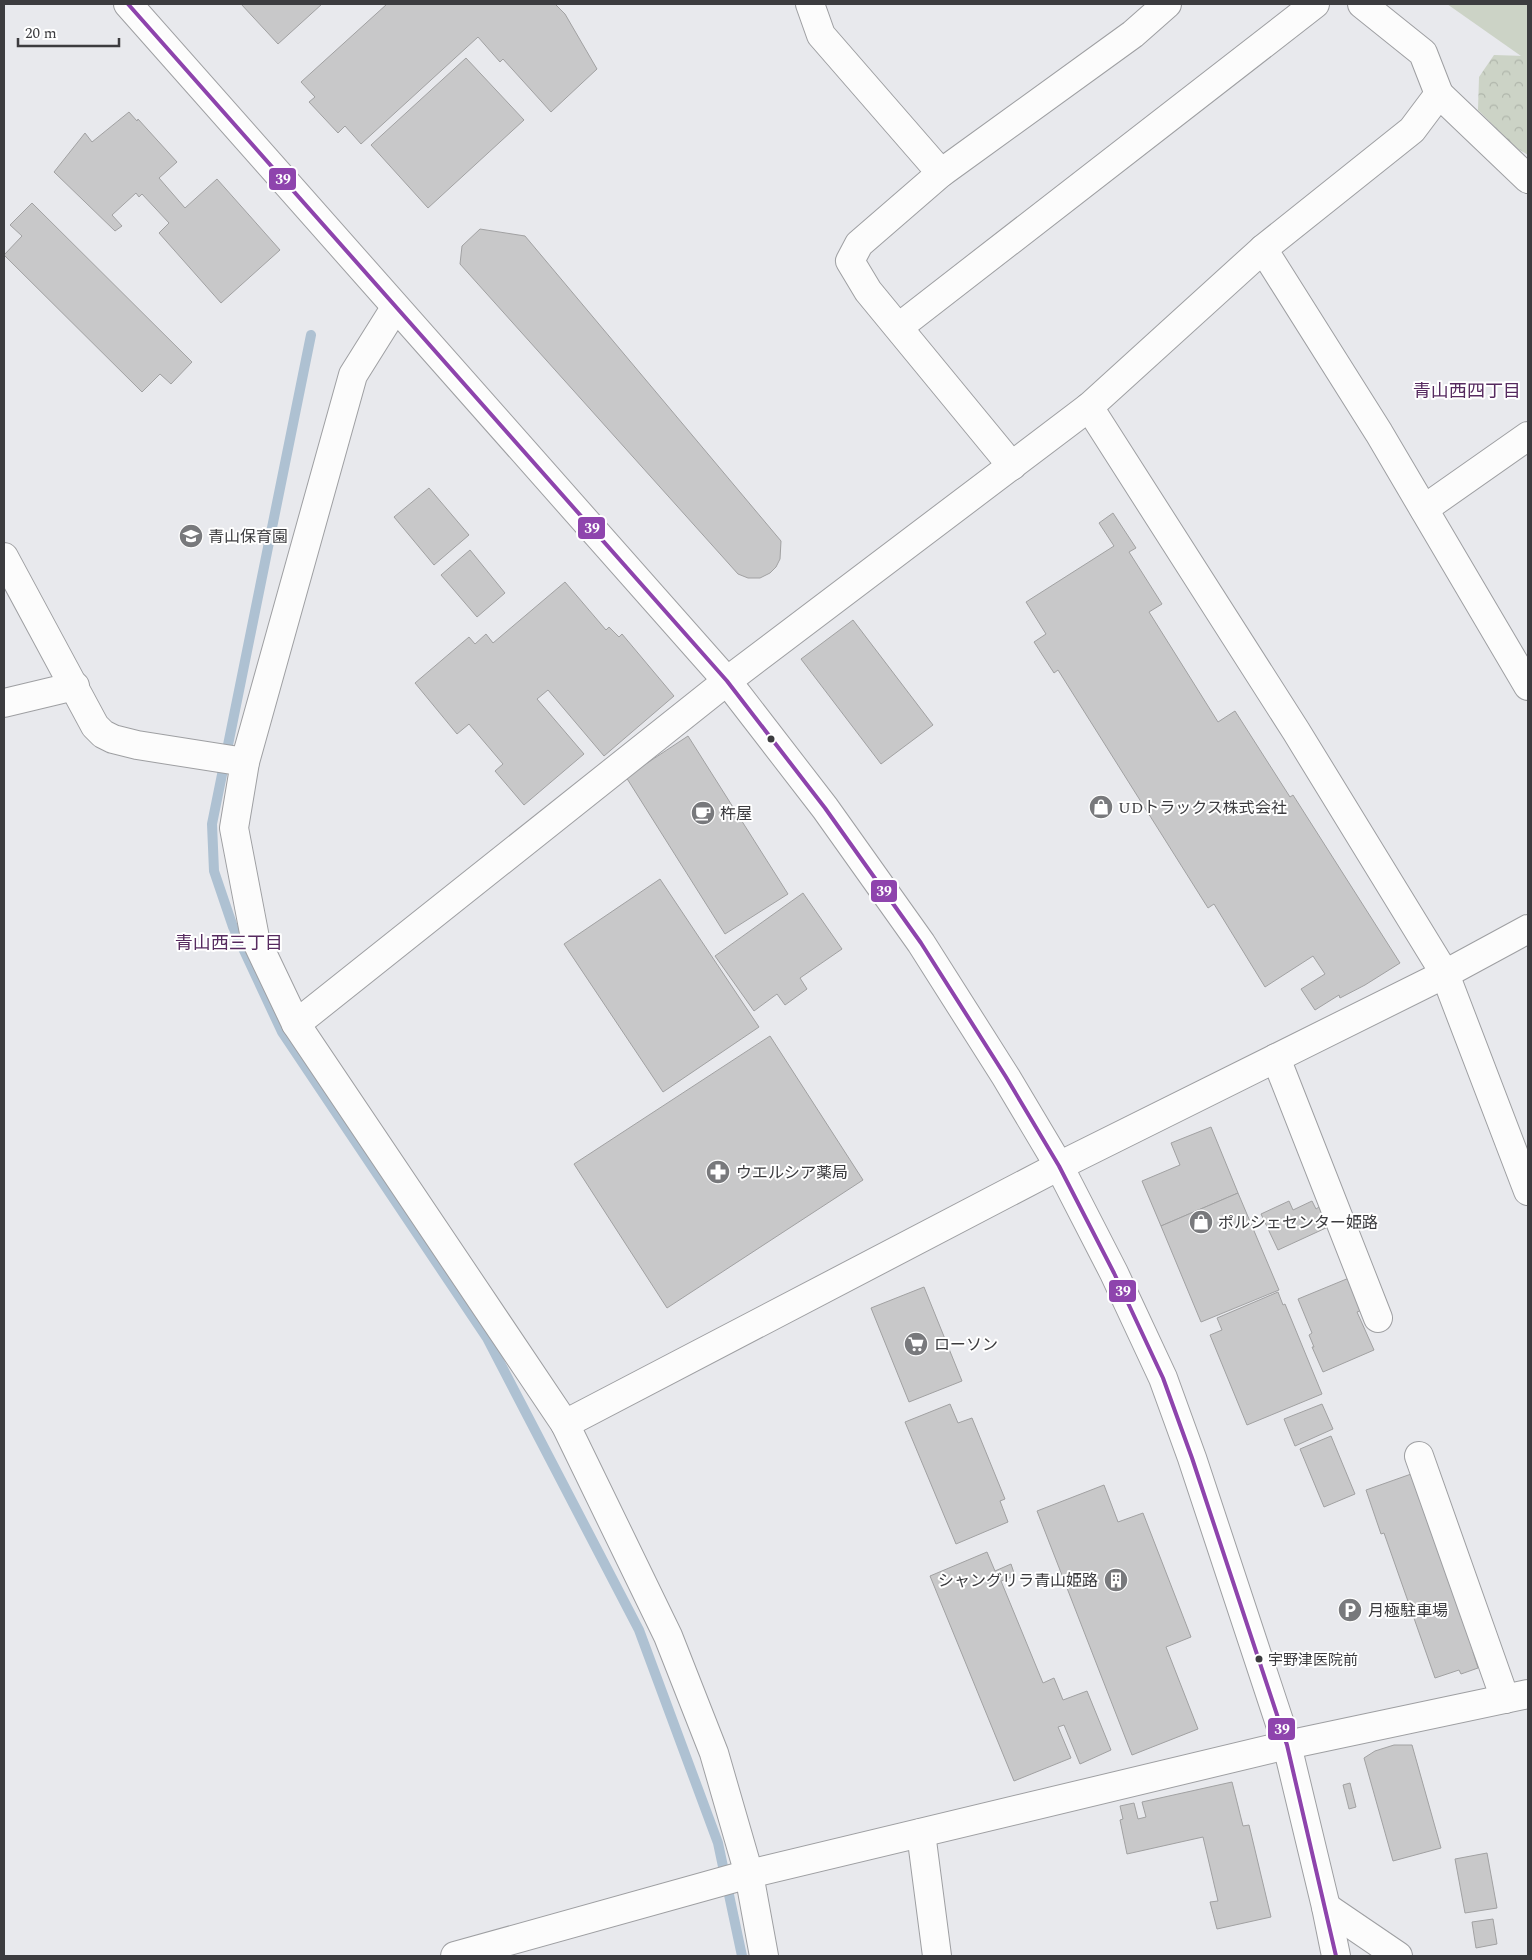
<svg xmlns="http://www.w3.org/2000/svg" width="1532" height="1960" font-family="Spectral,'Noto Sans JP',serif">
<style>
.grass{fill:#ccd3c6}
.forest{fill:url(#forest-crowns)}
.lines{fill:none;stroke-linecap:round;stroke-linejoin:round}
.stream{stroke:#aec1d2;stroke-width:10}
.building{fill:#c8c8c9;stroke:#a1a1a2}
.minor-casing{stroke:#9e9fa2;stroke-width:30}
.highway-casing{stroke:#9e9fa2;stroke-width:30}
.minor{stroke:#fcfcfc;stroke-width:28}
.highway{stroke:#fcfcfc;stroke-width:28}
.bus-1-casing{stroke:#fff;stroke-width:8}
.bus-1{stroke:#8e44ad;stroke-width:4}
.bus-dot{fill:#3c3c3f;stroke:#fff;stroke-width:2}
.labels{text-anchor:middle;stroke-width:4;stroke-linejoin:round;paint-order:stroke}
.bus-label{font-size:15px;fill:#3c3c3f;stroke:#fff;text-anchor:start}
.poi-label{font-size:16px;fill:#3c3c3f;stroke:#fff;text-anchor:start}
.neighbourhood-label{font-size:18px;fill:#562a5f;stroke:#fff}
.line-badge{stroke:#fff;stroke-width:2}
.badge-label{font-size:14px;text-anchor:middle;font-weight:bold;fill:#fff}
</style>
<defs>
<pattern id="forest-crowns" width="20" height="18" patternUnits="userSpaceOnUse" patternTransform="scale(1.25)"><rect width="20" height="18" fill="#ccd3c6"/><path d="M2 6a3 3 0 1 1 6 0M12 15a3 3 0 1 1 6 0" fill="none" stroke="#b0b6ab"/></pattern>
</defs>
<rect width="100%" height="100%" fill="#e8e9ed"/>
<polygon class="grass" points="1447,4 1528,4 1528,61"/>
<polygon class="forest" points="1494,55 1528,56 1528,155 1515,147 1478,110 1479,77"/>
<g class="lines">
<polyline class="stream" points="311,335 212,824 214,871 233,927 282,1032 487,1338 639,1630 718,1843 742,1956"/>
</g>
<g class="building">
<polygon points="241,4 322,4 278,44"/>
<polygon points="387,4 555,4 565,14 597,69 551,112 503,59 500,62 478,37 361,144 345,126 338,133 309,102 315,97 301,82"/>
<polygon points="466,58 524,120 428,208 371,145"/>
<polygon points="129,112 137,121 138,119 177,162 159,178 185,208 217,179 280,250 221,303 159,233 169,223 142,194 139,197 136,193 112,215 122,226 115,231 54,172 85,133 92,142"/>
<polygon points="32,203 192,362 171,384 160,374 142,392 4,255 22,236 10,225"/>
<polygon points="480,229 525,236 781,541 780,559 776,567 770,573 760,578 748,578 738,574 460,264 462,246"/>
<polygon points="429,488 469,535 434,565 394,517"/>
<polygon points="1113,513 1136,548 1129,552 1162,604 1149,612 1218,722 1235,711 1290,797 1293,795 1400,963 1365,985 1340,998 1339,995 1315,1010 1301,989 1325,974 1313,956 1265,987 1214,904 1208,908 1058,670 1054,673 1034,642 1046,634 1026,602 1114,546 1099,523"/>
<polygon points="470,550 505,593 477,617 441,575"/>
<polygon points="565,582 606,630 609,627 619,637 622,634 674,696 604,756 548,690 537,699 584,754 524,805 495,771 503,764 469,724 457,734 415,683 469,637 475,644 486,634 493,643"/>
<polygon points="853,620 933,725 881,764 801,659"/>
<polygon points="688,736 788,894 725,934 626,777"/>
<polygon points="660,879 759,1027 663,1092 564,944"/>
<polygon points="803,893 842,949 800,978 807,989 785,1005 777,994 754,1011 715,956"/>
<polygon points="770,1036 863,1180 667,1308 574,1164"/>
<polygon points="1211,1127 1238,1193 1161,1226 1142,1181 1180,1165 1171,1143"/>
<polygon points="1238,1193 1279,1290 1201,1322 1161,1226"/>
<polygon points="1289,1201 1293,1210 1312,1201 1316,1209 1319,1207 1328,1227 1278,1250 1261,1214"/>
<polygon points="1349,1278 1362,1310 1357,1312 1374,1350 1323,1372 1312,1347 1314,1347 1309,1335 1312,1333 1298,1299"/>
<polygon points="924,1287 962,1381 909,1402 871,1308"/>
<polygon points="1278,1292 1283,1305 1285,1304 1322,1394 1247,1425 1210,1335 1222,1330 1217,1318"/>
<polygon points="950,1404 958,1423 972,1418 1005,1499 1000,1501 1008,1522 956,1544 905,1422"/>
<polygon points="1322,1404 1333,1429 1295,1446 1284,1419"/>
<polygon points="1331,1436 1355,1494 1324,1507 1300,1449"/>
<polygon points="1414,1473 1477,1651 1473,1652 1478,1668 1461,1674 1459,1670 1435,1678 1384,1533 1381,1534 1366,1490"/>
<polygon points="1104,1485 1118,1522 1143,1513 1191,1637 1166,1647 1198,1729 1132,1755 1037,1511"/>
<polygon points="987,1552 995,1571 1011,1564 1015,1576 1001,1581 1043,1683 1054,1678 1063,1700 1087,1691 1111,1750 1080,1764 1064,1725 1058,1727 1071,1758 1014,1781 930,1576"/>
<polygon points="1394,1745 1412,1745 1441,1848 1393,1861 1364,1758 1375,1751"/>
<polygon points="1232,1782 1243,1826 1249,1825 1271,1917 1217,1929 1210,1902 1218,1901 1203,1837 1127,1854 1120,1820 1123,1819 1120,1806 1134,1803 1138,1819 1146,1817 1142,1802"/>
<polygon points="1350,1783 1356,1807 1349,1809 1343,1785"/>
<polygon points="1487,1853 1497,1908 1465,1913 1455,1859"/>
<polygon points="1493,1919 1497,1944 1476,1948 1472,1922"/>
</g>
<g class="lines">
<g class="minor-casing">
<g id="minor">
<polyline points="810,4 821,35 941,173"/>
<polyline points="1439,94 1528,179"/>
<polyline points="1263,249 1379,433 1528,686"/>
<polyline points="395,308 353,375 245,762 234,828 255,938 296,1024 565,1424 668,1636 714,1753 749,1874 764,1956"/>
<polyline points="899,327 1315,4"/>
<polyline points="1089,407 1296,731 1445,974 1528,1191"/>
<polyline points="1012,466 868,291 850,261 859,244 941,173 1133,34 1167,4"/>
<polyline points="1424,509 1528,436"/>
<polyline points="4,557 95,726 103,734 113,739 137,745 245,762"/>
<polyline points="4,703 75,686"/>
<polyline points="296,1024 727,681 1089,407 1263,249 1412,130 1439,94 1423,53 1362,4"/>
<polyline points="1276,1058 1378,1318"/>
<polyline points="565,1424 1059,1166 1445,974 1528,929"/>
<polyline points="1419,1456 1505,1699"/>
<polyline points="921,1833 937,1956"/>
<polyline points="1326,1907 1398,1956"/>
<polyline points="455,1956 749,1874 1287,1745 1528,1694"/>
</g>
</g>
<g class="highway-casing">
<polyline id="highway" points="128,4 727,681 825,808 921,943 1006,1077 1059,1166 1114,1273 1163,1378 1192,1458 1287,1745 1326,1907 1336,1956"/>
</g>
<use href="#minor" class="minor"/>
<use href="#highway" class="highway"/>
<g class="bus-1-casing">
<polyline id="bus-1" points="128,4 727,681 825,808 921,943 1006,1077 1059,1166 1114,1273 1163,1378 1192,1458 1287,1745 1336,1956"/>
</g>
<use href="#bus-1" class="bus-1"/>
</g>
<defs>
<g id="school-disc" transform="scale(1.25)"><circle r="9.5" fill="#78797c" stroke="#fff"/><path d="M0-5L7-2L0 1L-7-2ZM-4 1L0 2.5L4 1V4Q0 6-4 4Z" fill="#fff"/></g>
<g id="shop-disc" transform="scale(1.25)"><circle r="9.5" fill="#78797c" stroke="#fff"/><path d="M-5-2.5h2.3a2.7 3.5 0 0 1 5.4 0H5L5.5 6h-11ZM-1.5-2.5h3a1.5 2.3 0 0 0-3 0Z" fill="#fff"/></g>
<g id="cafe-disc" transform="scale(1.25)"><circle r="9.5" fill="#78797c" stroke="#fff"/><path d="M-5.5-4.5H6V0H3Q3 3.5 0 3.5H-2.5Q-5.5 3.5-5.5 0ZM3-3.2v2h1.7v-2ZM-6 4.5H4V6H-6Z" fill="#fff"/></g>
<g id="pharmacy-disc" transform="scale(1.25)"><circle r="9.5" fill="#78797c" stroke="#fff"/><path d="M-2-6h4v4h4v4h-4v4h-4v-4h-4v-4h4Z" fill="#fff"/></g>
<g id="supermarket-disc" transform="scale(1.25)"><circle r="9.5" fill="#78797c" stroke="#fff"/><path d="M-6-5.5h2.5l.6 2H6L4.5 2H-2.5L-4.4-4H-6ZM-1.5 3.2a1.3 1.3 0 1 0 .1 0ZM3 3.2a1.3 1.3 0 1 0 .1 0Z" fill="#fff"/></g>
<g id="building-disc" transform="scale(1.25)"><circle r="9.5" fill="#78797c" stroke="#fff"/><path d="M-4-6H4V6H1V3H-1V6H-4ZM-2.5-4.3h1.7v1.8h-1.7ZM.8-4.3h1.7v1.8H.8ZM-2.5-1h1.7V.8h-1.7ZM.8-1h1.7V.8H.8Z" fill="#fff"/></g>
<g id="parking-disc" transform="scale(1.25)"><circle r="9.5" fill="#78797c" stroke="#fff"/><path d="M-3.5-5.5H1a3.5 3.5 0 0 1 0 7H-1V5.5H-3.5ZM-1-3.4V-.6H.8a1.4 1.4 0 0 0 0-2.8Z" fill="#fff"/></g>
</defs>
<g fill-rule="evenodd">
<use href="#school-disc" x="191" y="536"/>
<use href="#shop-disc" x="1101" y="807"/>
<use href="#cafe-disc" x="703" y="813"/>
<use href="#pharmacy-disc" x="718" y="1172"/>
<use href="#shop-disc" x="1201" y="1222"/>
<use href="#supermarket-disc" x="916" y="1344"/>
<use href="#building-disc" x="1116" y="1580"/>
<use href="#parking-disc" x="1350" y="1610"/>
</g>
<g class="bus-dot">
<circle cx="771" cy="739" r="4.5"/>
<circle cx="1259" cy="1659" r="4.5"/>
</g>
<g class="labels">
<g class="bus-label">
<text x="1268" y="1665">宇野津医院前</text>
</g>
<g class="poi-label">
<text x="208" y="542">青山保育園</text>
<text x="1118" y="813">UDトラックス株式会社</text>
<text x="720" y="819">杵屋</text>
<text x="736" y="1178">ウエルシア薬局</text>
<text x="1218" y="1228">ポルシェセンター姫路</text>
<text x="934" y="1350">ローソン</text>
<text x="1098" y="1586" text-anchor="end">シャングリラ青山姫路</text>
<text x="1368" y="1616">月極駐車場</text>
</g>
<g class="neighbourhood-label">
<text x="1467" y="397">青山西四丁目</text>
<text x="229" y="949">青山西三丁目</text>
</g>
</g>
<g class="line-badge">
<rect x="268" y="167" width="29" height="24" rx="5" fill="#8e44ad"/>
<rect x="577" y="516" width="29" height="24" rx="5" fill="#8e44ad"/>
<rect x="870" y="879" width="28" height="24" rx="5" fill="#8e44ad"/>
<rect x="1108" y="1279" width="29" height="24" rx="5" fill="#8e44ad"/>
<rect x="1267" y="1717" width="29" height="24" rx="5" fill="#8e44ad"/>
</g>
<g class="badge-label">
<text x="283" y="184">39</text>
<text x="592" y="533">39</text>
<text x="884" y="896">39</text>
<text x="1123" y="1296">39</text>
<text x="1282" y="1734">39</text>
</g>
<rect width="1532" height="1960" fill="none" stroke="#3c3c3f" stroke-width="10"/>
<path d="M18 38v8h101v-8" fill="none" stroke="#3c3c3f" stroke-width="2.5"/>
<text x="25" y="38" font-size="15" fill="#3c3c3f" stroke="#ffffff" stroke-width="4" paint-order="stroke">20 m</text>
</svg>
